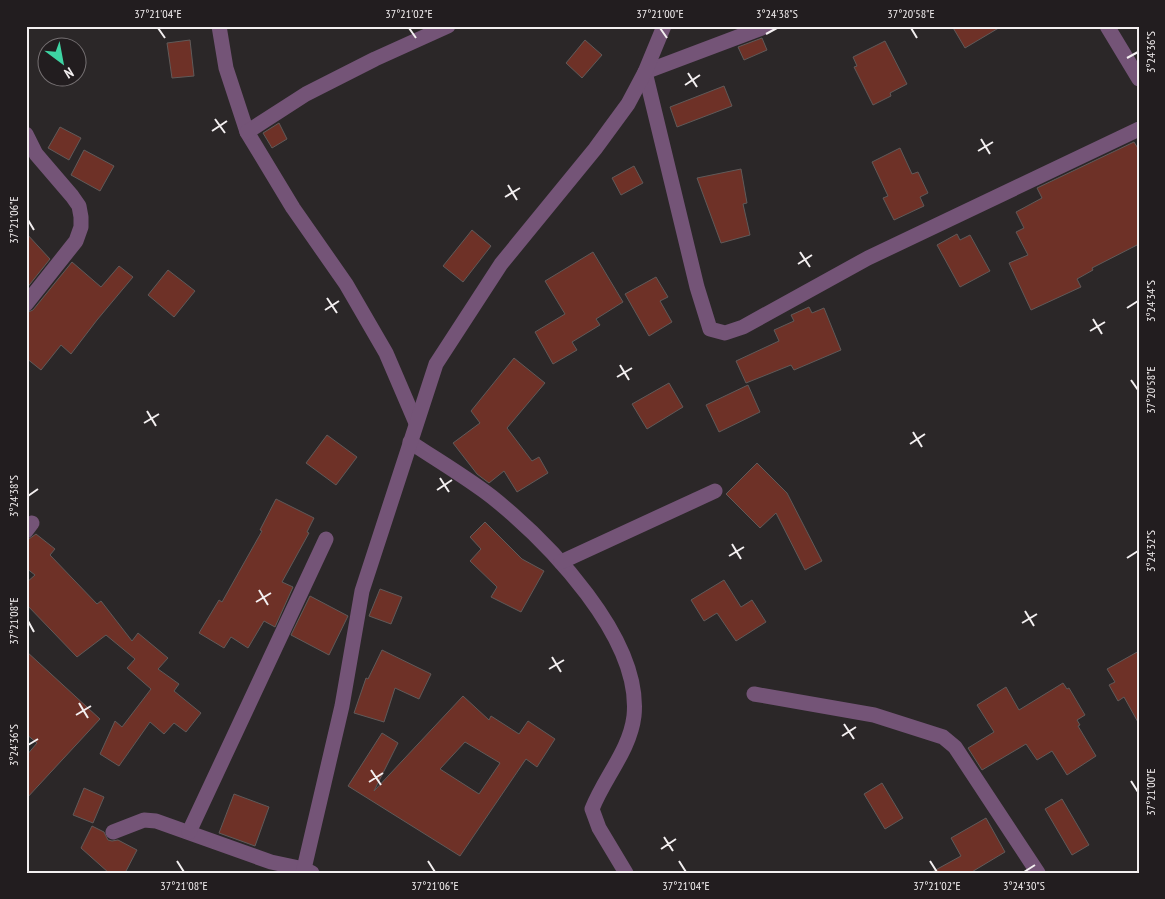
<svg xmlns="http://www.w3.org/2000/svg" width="1165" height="899" font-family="'PT Sans Narrow',sans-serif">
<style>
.building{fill:#6e3127;stroke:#605a59;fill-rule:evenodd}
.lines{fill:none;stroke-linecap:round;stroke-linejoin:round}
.minor{stroke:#745477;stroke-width:15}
.ticks{fill:none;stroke:#f3eff0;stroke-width:2}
.neatline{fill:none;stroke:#f3eff0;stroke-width:2}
.ticks-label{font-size:12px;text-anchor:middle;fill:#f3eff0}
</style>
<rect width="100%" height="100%" fill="#2b2728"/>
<g class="building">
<polygon points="952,26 1002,26 965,48"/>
<polygon points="762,38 767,50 744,60 738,47"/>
<polygon points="190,40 194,76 172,78 167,43"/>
<polygon points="585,40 602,55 582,78 566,63"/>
<polygon points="885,41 907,84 890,93 891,96 873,105 854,67 857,66 853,57"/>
<polygon points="724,86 732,106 677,127 670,107"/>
<polygon points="279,123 287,139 272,148 263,133"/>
<polygon points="60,127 81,138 69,160 48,148"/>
<polygon points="1134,142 1139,150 1139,244 1092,268 1093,270 1077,279 1081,287 1031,310 1009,263 1028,255 1016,232 1024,228 1016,212 1042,198 1037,188"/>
<polygon points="900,148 912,174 918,172 928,193 920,197 924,206 894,220 883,198 888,196 872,162"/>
<polygon points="84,150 114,166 100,191 71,175"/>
<polygon points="634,166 643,183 621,195 612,178"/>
<polygon points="741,169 747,203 743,204 750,235 721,243 697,178"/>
<polygon points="472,230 491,246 463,282 443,266"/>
<polygon points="26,233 50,259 26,289"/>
<polygon points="957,234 960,240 970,235 990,271 960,287 937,245"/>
<polygon points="593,252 623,302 596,319 600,325 572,342 577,350 553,364 535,332 565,314 545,281"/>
<polygon points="72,262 101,287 119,266 133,277 97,320 71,354 61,345 41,370 26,358 26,313 33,310"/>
<polygon points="168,270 195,291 174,317 148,295"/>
<polygon points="656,277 668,297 660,301 672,322 649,336 625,294"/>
<polygon points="809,307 812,313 824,308 841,350 794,370 791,365 746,383 736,361 779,341 774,330 794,321 791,315"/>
<polygon points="514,358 545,383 507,428 532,461 539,457 548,473 517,492 504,471 489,483 477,474 453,443 480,423 471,411"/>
<polygon points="669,383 683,407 647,429 632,404"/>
<polygon points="748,385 760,412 719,432 706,405"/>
<polygon points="327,435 357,457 336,485 306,463"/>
<polygon points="757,463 787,493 822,561 805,570 776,513 760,528 726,494"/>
<polygon points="276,499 314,518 307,532 309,533 282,582 293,587 275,627 264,621 248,648 231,637 224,648 199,633 219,600 222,602 262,531 260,530"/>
<polygon points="485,522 522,559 544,571 521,612 491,597 497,587 470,561 481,549 470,537"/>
<polygon points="36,534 55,549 50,555 97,604 101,601 132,641 138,633 168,658 158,669 179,684 174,691 201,713 186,732 174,723 164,734 150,722 119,766 100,754 115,721 122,727 151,689 127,668 135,659 106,635 77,657 26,604 26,583 35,575 26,568 26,541"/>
<polygon points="724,580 741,607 752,600 766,622 736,641 717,613 704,621 691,600"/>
<polygon points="380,589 402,597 391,624 369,616"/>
<polygon points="310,596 348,616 329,655 291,635"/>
<polygon points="382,650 431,674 419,699 395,688 384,722 354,713 366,678 368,679"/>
<polygon points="26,651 100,719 26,799 26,756 37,743 26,734"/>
<polygon points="1139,651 1139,724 1124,697 1118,701 1109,685 1115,682 1107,669"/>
<polygon points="1063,683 1067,689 1069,688 1085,715 1077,720 1080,725 1078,726 1096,756 1067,775 1052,751 1037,760 1026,744 982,770 968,748 994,732 977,705 1006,687 1019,710"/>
<path d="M463,696L489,720L491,716L519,734L528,721L555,739L537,767L526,759L460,856L348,786L382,733L398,743L374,791ZM465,742L500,763L479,794L440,769Z"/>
<polygon points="882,783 903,818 885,829 864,794"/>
<polygon points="84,788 104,797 93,823 73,815"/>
<polygon points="234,794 269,807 255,846 219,833"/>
<polygon points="1062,799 1089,845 1072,855 1045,809"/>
<polygon points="986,818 1005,852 970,873 930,873 961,856 951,838"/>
<polygon points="92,826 104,832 108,840 112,841 118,840 137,850 125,873 109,873 81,848"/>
</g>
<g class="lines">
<g class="minor">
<polyline points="219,26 226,68 247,132 293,208 346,284 386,353 416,423"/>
<polyline points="767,26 645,72 697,287 710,329 725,333 743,327 868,258 1139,129"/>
<polyline points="1107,26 1139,79"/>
<polyline points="247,132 306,94 375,59 448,26"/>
<polyline points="26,134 36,154 72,196 79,206 81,217 81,227 76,241 26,304"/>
<path d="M410,442C437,460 466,477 492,497C548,542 642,638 634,716C630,750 604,778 592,809L599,828L626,873"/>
<polyline points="26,531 32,523"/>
<polyline points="561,562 715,491"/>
<polyline points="754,694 874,715 943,737 955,747 1038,873"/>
<polyline points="113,832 144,820 156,821 271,862 304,869 312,873"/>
<polyline points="189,832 326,539"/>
<polyline points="303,873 342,706 362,591 436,364 501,264 595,149 628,104 645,72 664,26"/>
</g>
</g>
<path class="ticks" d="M158,28L165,38M409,28L416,38M660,28L667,38M911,28L917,38M766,34L777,28M1127,58L1138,52M688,73L697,87M685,85L700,75M215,119L225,133M212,131L227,121M981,139L990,154M978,151L993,142M508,185L517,200M505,197L520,188M28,220L34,230M800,252L810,267M798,264L812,255M327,298L337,313M1127,308L1138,301M325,310L339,301M1093,319L1102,334M1090,331L1105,322M620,365L629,380M617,377L632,368M1131,380L1138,390M147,411L156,426M144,423L159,414M913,432L922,447M910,444L925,434M440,478L449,492M437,490L452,480M28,496L38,489M732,544L741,559M729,556L744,547M1127,558L1138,551M259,590L268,605M256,602L271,593M1025,611L1034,626M28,621L34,632M1022,623L1037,614M552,657L561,672M549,669L564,660M79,703L88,718M76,715L91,706M844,724L854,739M842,736L856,727M28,745L38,739M371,770L381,785M1131,781L1138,792M369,782L383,773M664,837L673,851M661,849L676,839M177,861L184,872M428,861L435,872M679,861L686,872M930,861L937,872M1024,872L1035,865"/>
<rect width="1165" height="899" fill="none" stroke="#221d1f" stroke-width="55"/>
<g transform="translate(62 62) rotate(148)"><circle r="24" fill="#221d1f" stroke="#767173"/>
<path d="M0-4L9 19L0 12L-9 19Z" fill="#3ed4a3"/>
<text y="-8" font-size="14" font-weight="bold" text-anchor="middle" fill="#f3eff0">N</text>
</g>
<rect x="28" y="28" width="1110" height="844" class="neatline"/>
<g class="ticks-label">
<text x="158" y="18">37°21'04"E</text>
<text x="409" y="18">37°21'02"E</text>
<text x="660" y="18">37°21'00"E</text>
<text x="777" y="18">3°24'38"S</text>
<text x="911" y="18">37°20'58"E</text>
<text transform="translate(1151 52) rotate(-90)" y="4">3°24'36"S</text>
<text transform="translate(14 220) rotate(-90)" y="4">37°21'06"E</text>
<text transform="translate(1151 301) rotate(-90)" y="4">3°24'34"S</text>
<text transform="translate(1151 390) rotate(-90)" y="4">37°20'58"E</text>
<text transform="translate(14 496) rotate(-90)" y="4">3°24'38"S</text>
<text transform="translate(1151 551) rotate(-90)" y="4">3°24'32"S</text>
<text transform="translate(14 621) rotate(-90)" y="4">37°21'08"E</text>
<text transform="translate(14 745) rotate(-90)" y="4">3°24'36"S</text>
<text transform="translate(1151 792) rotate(-90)" y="4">37°21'00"E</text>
<text x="184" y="890">37°21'08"E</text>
<text x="435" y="890">37°21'06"E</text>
<text x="686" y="890">37°21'04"E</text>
<text x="937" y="890">37°21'02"E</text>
<text x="1024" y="890">3°24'30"S</text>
</g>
</svg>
